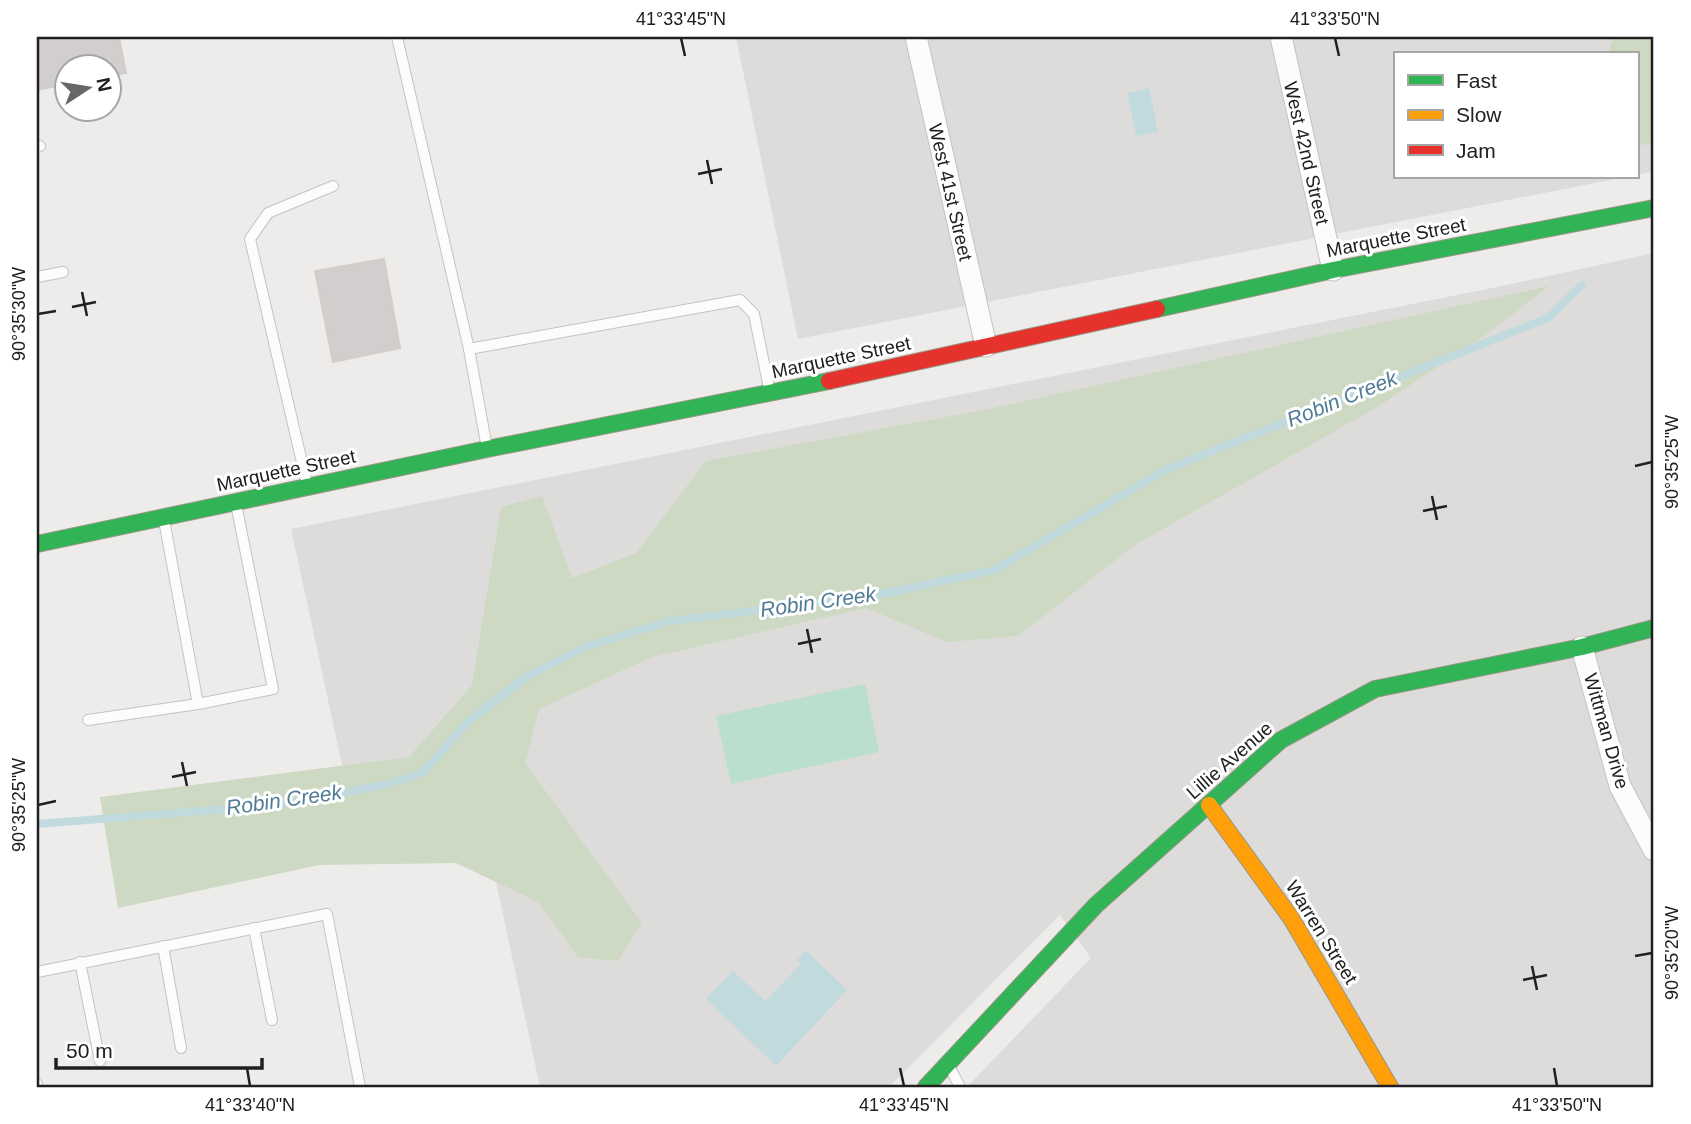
<svg xmlns="http://www.w3.org/2000/svg" width="1691" height="1124" font-family="Helvetica,sans-serif">
<style>
.residential{fill:#dddcdb}
.forest{fill:#cdd9c2}
.pitch{fill:#badfcc}
.water{fill:#c1dadd}
.lines{fill:none;stroke-linecap:round;stroke-linejoin:round}
.stream{stroke:#c1dadd;stroke-width:8}
.building{fill:#d1cecd;stroke:#d1cecc;stroke-width:2}
.lane-casing{stroke:#c4c3c2;stroke-width:12}
.street-casing{stroke:#c4c3c2;stroke-width:23}
.fast-casing{stroke:#979684;stroke-width:18}
.slow-casing{stroke:#979684;stroke-width:18}
.jam-casing{stroke:#979684;stroke-width:18}
.lane{stroke:#fcfcfc;stroke-width:10}
.street{stroke:#fcfcfc;stroke-width:21}
.fast{stroke:#30b455;stroke-width:16}
.slow{stroke:#ff9f0a;stroke-width:16}
.jam{stroke:#e5322d;stroke-width:16}
.ticks{fill:none;stroke:#202020;stroke-width:2.5}
.labels{text-anchor:middle;stroke-width:6;stroke-linejoin:round;paint-order:stroke}
.street-label{font-size:19px;fill:#202020;stroke:#fff}
.water-label{font-size:21px;font-style:italic;fill:#507b97;stroke:#fff}
.neatline{fill:none;stroke:#202020;stroke-width:2.5}
.ticks-label{font-size:18px;text-anchor:middle;fill:#202020}
</style>
<rect width="100%" height="100%" fill="#eeecea"/>
<g class="residential">
<polygon points="736,37 1654,37 1654,171 1637,175 1637,54 1395,54 1395,177 1626,177 798,339"/>
<polygon points="1654,253 1654,1087 967,1087 1091,958 1060,915 889,1087 540,1087 479,803 356,829 291,529 1502,286"/>
</g>
<g class="forest">
<polygon points="1614,37 1654,37 1654,142 1637,146 1637,54 1608,54"/>
<polygon points="1549,286 1487,334 1377,407 1135,545 1018,636 947,642 866,608 652,657 539,709 525,763 642,923 618,961 578,957 538,902 456,863 319,865 118,908 100,797 409,757 472,685 501,507 542,496 572,578 636,553 706,461 984,410"/>
</g>
<polygon class="pitch" points="865,684 879,752 731,784 716,716"/>
<g class="water">
<polygon points="1149,88 1158,132 1136,136 1127,93"/>
<polygon points="806,950 847,990 776,1066 706,999 733,971 765,1001 801,964 797,960"/>
</g>
<g class="lines">
<polyline class="stream" points="37,824 277,805 389,784 423,772 469,721 526,677 585,647 670,621 873,596 994,570 1167,469 1548,318 1582,285"/>
</g>
<g class="building">
<polygon points="37,37 119,37 126,73 108,76 108,66 66,66 66,84 37,90"/>
<polygon points="384,259 400,348 333,362 315,271"/>
</g>
<g class="lines">
<g class="lane-casing">
<g id="lane">
<polyline points="397,37 469,349 487,448"/>
<polyline points="37,147 40,146"/>
<polyline points="37,277 63,272"/>
<polyline points="469,349 740,300 754,314 770,393"/>
<polyline points="307,484 250,239 268,213 333,186"/>
<polyline points="164,520 198,704 273,689 236,504"/>
<polyline points="88,720 198,704"/>
<polyline points="254,928 272,1020"/>
<polyline points="163,946 181,1048"/>
<polyline points="80,962 100,1061"/>
<polyline points="37,972 327,914 360,1087"/>
<polyline points="949,1066 960,1087"/>
<polyline points="37,1084 37,1087"/>
</g>
</g>
<g class="street-casing">
<g id="street">
<polyline points="916,37 986,346"/>
<polyline points="1281,37 1333,270"/>
<polyline points="1582,647 1620,786 1654,850"/>
</g>
</g>
<g class="fast-casing">
<g id="fast">
<polyline points="1157,309 1333,270 1654,208"/>
<polyline points="37,544 487,449 829,381"/>
<polyline points="926,1087 1096,905 1281,740 1375,689 1582,647 1654,628"/>
</g>
</g>
<g class="slow-casing">
<polyline id="slow" points="1209,805 1291,918 1390,1087"/>
</g>
<g class="jam-casing">
<polyline id="jam" points="829,381 1157,309"/>
</g>
<use href="#lane" class="lane"/>
<use href="#street" class="street"/>
<use href="#fast" class="fast"/>
<use href="#slow" class="slow"/>
<use href="#jam" class="jam"/>
</g>
<path class="ticks" d="M681,38L685,56M1335,38L1339,56M707,160L712,184M698,174L722,169M82,292L87,316M72,307L96,302M38,314L56,311M1635,466L1652,462M1432,496L1437,520M1423,511L1447,506M807,629L812,653M798,644L821,639M182,762L187,786M172,777L196,772M38,805L56,801M1635,956L1652,953M1532,966L1537,990M1523,980L1547,975M247,1068L250,1086M900,1068L904,1086M1554,1068L1557,1086"/>
<g class="labels">
<g class="street-label">
<text transform="translate(1307 153) rotate(77)" y="7">West 42nd Street</text>
<text transform="translate(951 192) rotate(77)" y="7">West 41st Street</text>
<text transform="translate(1396 237) rotate(-11)" y="7">Marquette Street</text>
<text transform="translate(841 357) rotate(-12)" y="7">Marquette Street</text>
<text transform="translate(286 470) rotate(-12)" y="7">Marquette Street</text>
<text transform="translate(1607 731) rotate(74)" y="7">Wittman Drive</text>
<text transform="translate(1229 760) rotate(-41)" y="7">Lillie Avenue</text>
<text transform="translate(1322 932) rotate(58)" y="7">Warren Street</text>
</g>
<g class="water-label">
<text transform="translate(1342 399) rotate(-22)" y="7">Robin Creek</text>
<text transform="translate(818 602) rotate(-8)" y="7">Robin Creek</text>
<text transform="translate(284 800) rotate(-8)" y="7">Robin Creek</text>
</g>
</g>
<rect width="1691" height="1124" fill="none" stroke="#ffffff" stroke-width="77"/>
<rect x="1394" y="52" width="245" height="126" fill="#ffffff" stroke="#a6a6a6" stroke-width="2"/>
<rect x="1408" y="75" width="35" height="10" fill="#30b455" stroke="#a6a6a6" stroke-width="2"/>
<text x="1456" y="88" font-size="21" fill="#202020">Fast</text>
<rect x="1408" y="110" width="35" height="10" fill="#ff9f0a" stroke="#a6a6a6" stroke-width="2"/>
<text x="1456" y="122" font-size="21" fill="#202020">Slow</text>
<rect x="1408" y="145" width="35" height="10" fill="#e5322d" stroke="#a6a6a6" stroke-width="2"/>
<text x="1456" y="158" font-size="21" fill="#202020">Jam</text>
<g transform="translate(88 88) rotate(78)"><circle r="33" fill="#ffffff" stroke="#a6a6a6" stroke-width="2"/>
<path d="M0-5L12 26L0 18L-12 26Z" fill="#686767"/>
<text y="-10" font-size="19" font-weight="bold" text-anchor="middle" fill="#202020">N</text>
</g>
<path d="M56 1058v10h206v-10" fill="none" stroke="#202020" stroke-width="3.5"/>
<text x="66" y="1058" font-size="21" fill="#202020" stroke="#ffffff" stroke-width="5" paint-order="stroke">50 m</text>
<rect x="38" y="38" width="1614" height="1048" class="neatline"/>
<g class="ticks-label">
<text x="681" y="25">41°33'45"N</text>
<text x="1335" y="25">41°33'50"N</text>
<text transform="translate(19 314) rotate(-90)" y="6">90°35'30"W</text>
<text transform="translate(1672 462) rotate(-90)" y="6">90°35'25"W</text>
<text transform="translate(19 805) rotate(-90)" y="6">90°35'25"W</text>
<text transform="translate(1672 953) rotate(-90)" y="6">90°35'20"W</text>
<text x="250" y="1111">41°33'40"N</text>
<text x="904" y="1111">41°33'45"N</text>
<text x="1557" y="1111">41°33'50"N</text>
</g>
</svg>
